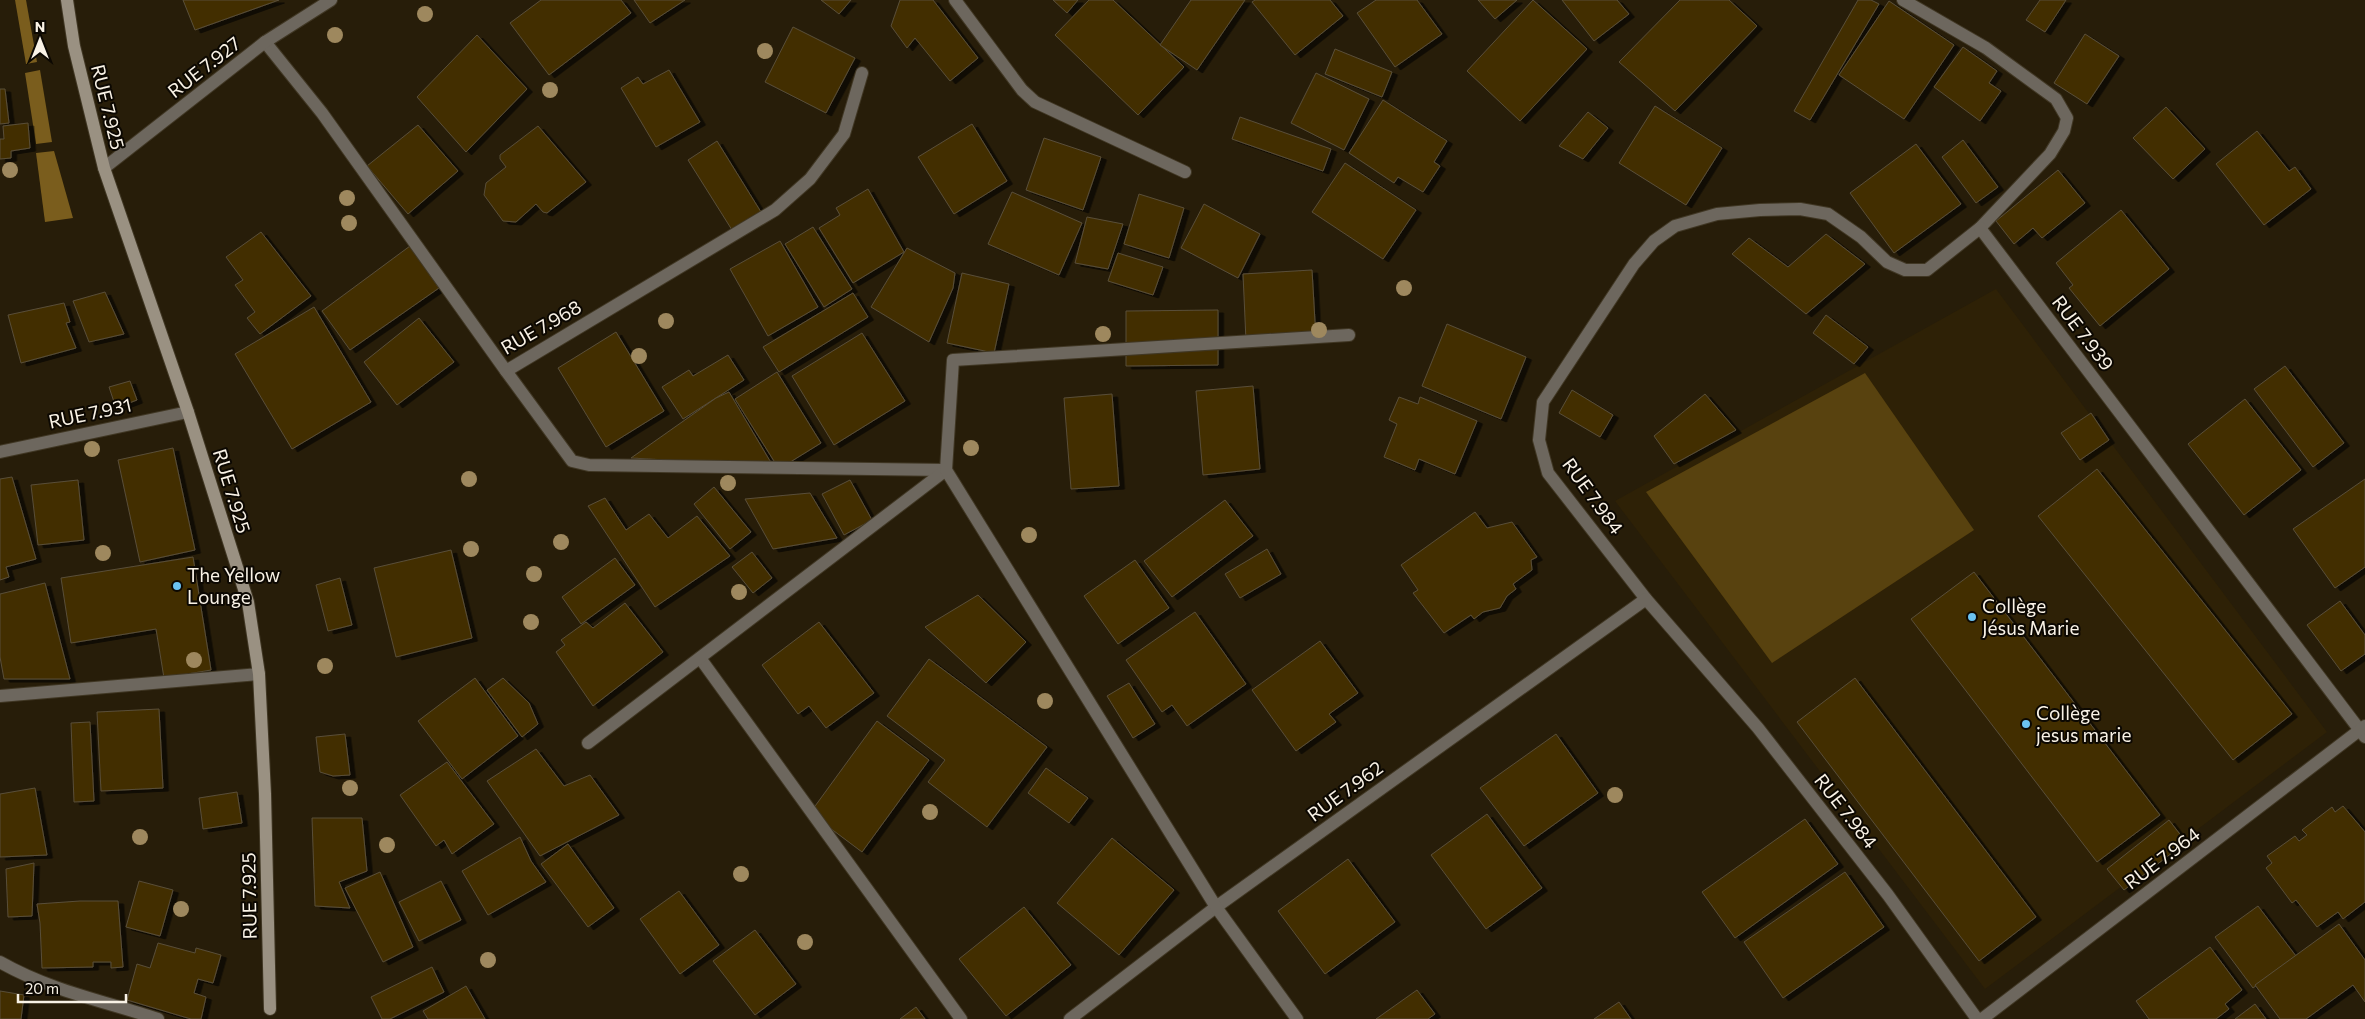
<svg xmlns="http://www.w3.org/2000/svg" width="2365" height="1019" font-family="Commissioner,sans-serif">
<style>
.built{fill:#2e2106}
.green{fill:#58420f}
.water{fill:#7a5d1d}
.building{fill:#432f00;stroke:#594e39;filter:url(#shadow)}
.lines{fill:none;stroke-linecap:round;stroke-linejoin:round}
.street-casing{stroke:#403724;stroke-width:14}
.secondary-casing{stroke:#403724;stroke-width:14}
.street{stroke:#6d675e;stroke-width:12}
.secondary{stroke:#9a9182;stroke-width:12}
.tree{fill:#9e885e}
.poi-dot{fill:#6bc3f2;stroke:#0c0802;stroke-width:2}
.labels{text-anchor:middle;stroke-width:4;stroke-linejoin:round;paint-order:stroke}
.street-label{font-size:19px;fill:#f9f2e6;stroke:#0c0802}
.poi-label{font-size:19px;fill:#f9f2e6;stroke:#0c0802;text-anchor:start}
</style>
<defs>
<filter id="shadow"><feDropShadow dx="5.5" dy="3" stdDeviation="0" flood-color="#0009"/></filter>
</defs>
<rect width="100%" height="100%" fill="#271d09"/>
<polygon class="built" points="1996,289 2327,732 1985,989 1615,501"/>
<polygon class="green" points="1865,373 1974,530 1772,663 1646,492"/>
<g class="water">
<polygon points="15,0 26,0 37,62 26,64"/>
<polygon points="40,70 52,142 36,144 25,73"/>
<polygon points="54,151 73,218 45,222 36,153"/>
</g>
<g class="building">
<polygon points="183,0 279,0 195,30"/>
<polygon points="541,0 621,0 631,13 549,75 510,23"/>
<polygon points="634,0 685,0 650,23"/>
<polygon points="821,0 851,0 839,14"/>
<polygon points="900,0 933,0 978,58 950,81 915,38 907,48 891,26"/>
<polygon points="1053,0 1078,0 1067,13"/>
<polygon points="1089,0 1113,0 1184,67 1138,115 1055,35"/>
<polygon points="1191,0 1245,0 1197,70 1160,45"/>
<polygon points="1255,0 1330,0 1343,16 1295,55 1252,2"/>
<polygon points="1376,0 1417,0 1442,34 1395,67 1357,13"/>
<polygon points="1478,0 1517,0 1495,19"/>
<polygon points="1533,0 1587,49 1520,121 1467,71"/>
<polygon points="1562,0 1617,0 1629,14 1594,41"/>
<polygon points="1680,0 1729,0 1757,26 1675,111 1619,62"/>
<polygon points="1858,0 1871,0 1879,4 1810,120 1794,111"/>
<polygon points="2040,0 2066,0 2045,32 2026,20"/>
<polygon points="1889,1 1954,45 1904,119 1839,75"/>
<polygon points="793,27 855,58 826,113 765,82"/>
<polygon points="2085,34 2119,56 2087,104 2054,83"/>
<polygon points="477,35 527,89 466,152 417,97"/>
<polygon points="1963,47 1997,71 1989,83 2001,91 1980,121 1934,87"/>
<polygon points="1335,49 1392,72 1382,97 1325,74"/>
<polygon points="669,70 700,122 656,147 621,88 638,77 643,84"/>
<polygon points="1316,73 1369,99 1344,150 1291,123"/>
<polygon points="0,89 5,89 9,123 0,124"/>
<polygon points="1383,100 1447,141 1434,162 1440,166 1423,192 1398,177 1394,183 1349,153"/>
<polygon points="1655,106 1722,148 1686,205 1619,163"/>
<polygon points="2166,107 2205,149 2173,179 2133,138"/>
<polygon points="1588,112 1608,128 1583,159 1559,146"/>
<polygon points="1240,117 1331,149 1323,171 1232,139"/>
<polygon points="28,123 30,148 11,151 11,158 0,159 0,139 4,139 3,126"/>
<polygon points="972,124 1007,181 954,214 918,157"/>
<polygon points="418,125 458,171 408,214 367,166"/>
<polygon points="538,126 586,182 547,213 543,212 536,204 516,222 503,221 484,195 486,183 506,167 500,159 500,155"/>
<polygon points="2257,131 2289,171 2295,167 2311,189 2264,225 2216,164"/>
<polygon points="1044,138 1101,157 1083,210 1026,190"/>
<polygon points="1963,140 1998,187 1976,203 1942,157"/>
<polygon points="717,141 761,212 732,230 688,160"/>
<polygon points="1916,144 1961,204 1894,253 1850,193"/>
<polygon points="1345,163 1416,210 1383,259 1312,212"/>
<polygon points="2058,170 2085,203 2042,238 2033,228 2014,244 1996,221"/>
<polygon points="868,189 904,252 853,283 819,228 840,215 836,208"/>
<polygon points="1012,192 1082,223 1059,275 988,244"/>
<polygon points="1139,194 1184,208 1169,258 1124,244"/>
<polygon points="1204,204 1260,234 1238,278 1181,248"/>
<polygon points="2121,210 2169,269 2100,326 2069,288 2073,285 2056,263"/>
<polygon points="1087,217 1123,224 1108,269 1075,263"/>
<polygon points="813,227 852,289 824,307 785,244"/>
<polygon points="261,232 311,296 260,334 247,318 255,312 235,285 243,280 226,257"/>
<polygon points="1826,234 1865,264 1806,314 1732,254 1749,238 1788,267"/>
<polygon points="780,241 818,307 768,336 730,269"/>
<polygon points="410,246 439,288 350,350 322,311"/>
<polygon points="907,248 955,273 953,288 929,342 871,307"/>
<polygon points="1118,253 1163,267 1153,295 1108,281"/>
<polygon points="1312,270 1316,339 1246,341 1243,274"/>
<polygon points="962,273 1009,284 994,353 947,343"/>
<polygon points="105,292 124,334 89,342 73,301"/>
<polygon points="853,293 868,317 779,372 763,347"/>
<polygon points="64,303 70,322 66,323 76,348 21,363 8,315"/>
<polygon points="314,307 371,402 292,449 235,354"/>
<polygon points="1218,310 1218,365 1126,366 1126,311"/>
<polygon points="1826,315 1868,347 1854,364 1813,333"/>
<polygon points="419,318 454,362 397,405 364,362"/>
<polygon points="1447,324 1526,357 1501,419 1422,386"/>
<polygon points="616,332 664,411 606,447 558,368"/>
<polygon points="862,333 905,401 834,445 792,376"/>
<polygon points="728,355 744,380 683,419 662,387 689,370 693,376"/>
<polygon points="2285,366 2344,443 2313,467 2254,389"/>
<polygon points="777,372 821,443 779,469 735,399"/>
<polygon points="130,381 137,400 116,408 109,387"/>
<polygon points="1253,386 1260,469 1203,475 1196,391"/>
<polygon points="1572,390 1613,415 1600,437 1559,413"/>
<polygon points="729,392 773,466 631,458 716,398"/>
<polygon points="1112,394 1119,486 1071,489 1064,398"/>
<polygon points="1705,394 1736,430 1674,464 1654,436"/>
<polygon points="1399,397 1418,404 1420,397 1477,421 1455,474 1419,459 1415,470 1384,457 1397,424 1389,420"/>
<polygon points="2245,399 2301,470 2244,515 2188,444"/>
<polygon points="2091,413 2109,440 2080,460 2061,433"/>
<polygon points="173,448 195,550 140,562 118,460"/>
<polygon points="2097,469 2292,714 2233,760 2038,516"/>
<polygon points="12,477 36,559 6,567 9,577 0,580 0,479"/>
<polygon points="2365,479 2365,567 2335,588 2293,529"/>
<polygon points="78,480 84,540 38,545 31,485"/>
<polygon points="850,480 872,520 844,535 822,494"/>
<polygon points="714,487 751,532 730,549 694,504"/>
<polygon points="810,493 837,538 773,549 745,499"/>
<polygon points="605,498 626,530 649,514 668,538 697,516 730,556 655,607 588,506"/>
<polygon points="1225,500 1253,536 1172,597 1144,561"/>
<polygon points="1475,512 1487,528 1512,522 1537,557 1531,560 1532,570 1513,584 1516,589 1507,596 1500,608 1483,612 1474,619 1471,615 1444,633 1413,593 1418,590 1401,565"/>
<polygon points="1267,549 1281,574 1240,598 1225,574"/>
<polygon points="451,550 472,638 396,657 374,568"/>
<polygon points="752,552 772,578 753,593 732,567"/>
<polygon points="193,557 211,670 164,678 156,629 71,643 61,578"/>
<polygon points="615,558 635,585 581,624 562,597"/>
<polygon points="1135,560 1169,608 1118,644 1084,596"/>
<polygon points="1974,572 2160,815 2097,862 1911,619"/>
<polygon points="340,578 352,625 328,631 316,585"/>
<polygon points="45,583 70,679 4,679 0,657 0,594"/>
<polygon points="978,595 1026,642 986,683 925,627"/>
<polygon points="2340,601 2365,635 2365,654 2341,671 2307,625"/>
<polygon points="625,603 663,652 593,706 556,652 565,645 561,640 586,622 593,628"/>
<polygon points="1195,612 1246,684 1187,726 1172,705 1162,712 1126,660"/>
<polygon points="819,622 874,693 826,728 809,706 798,714 762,665"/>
<polygon points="1320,641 1358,693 1329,714 1336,722 1296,751 1252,690"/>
<polygon points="929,659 1047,747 987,827 928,782 945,760 887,716"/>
<polygon points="475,678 518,736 462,779 418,721"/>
<polygon points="503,678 529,703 538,724 522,737 487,690"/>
<polygon points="1855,678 2036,917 1979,961 1797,722"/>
<polygon points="1129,683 1155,724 1133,738 1107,696"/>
<polygon points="159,709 163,788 101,791 97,712"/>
<polygon points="877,721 929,760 862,852 810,813"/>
<polygon points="90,722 94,801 74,802 71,723"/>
<polygon points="345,734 350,775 333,776 320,772 316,737"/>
<polygon points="1556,734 1598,793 1524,846 1480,788"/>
<polygon points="536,749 564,786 590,775 619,815 540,856 487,781"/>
<polygon points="447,762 494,824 452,854 444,840 436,846 400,795"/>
<polygon points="1046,768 1088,798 1069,823 1028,793"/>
<polygon points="35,788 47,855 0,857 0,794"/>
<polygon points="237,792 242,823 203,829 199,798"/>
<polygon points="2343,806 2365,832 2365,902 2343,919 2338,912 2317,927 2296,900 2292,903 2266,868 2272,863 2267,856 2295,836 2299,841 2307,835 2302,830 2332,807 2335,812"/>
<polygon points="1487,814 1542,888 1486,929 1431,855"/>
<polygon points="312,818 362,818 367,871 339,882 350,908 315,906"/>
<polygon points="1805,819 1838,864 1735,938 1702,892"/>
<polygon points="2169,820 2186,842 2124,890 2107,869"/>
<polygon points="520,837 531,861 546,882 488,915 462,871"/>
<polygon points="1112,838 1174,890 1119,955 1057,903"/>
<polygon points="568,844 614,908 588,927 541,864"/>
<polygon points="1348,859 1395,922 1325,974 1278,911"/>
<polygon points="34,863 32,916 8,917 6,869"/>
<polygon points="380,872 413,947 383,962 345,888"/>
<polygon points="1845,872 1884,927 1783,998 1744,942"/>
<polygon points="139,881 173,890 160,936 126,927"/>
<polygon points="441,881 461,920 419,941 399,902"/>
<polygon points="679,891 719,945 680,974 640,919"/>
<polygon points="80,901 118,901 123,967 111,968 111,962 93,962 93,967 42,968 40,923 37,904"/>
<polygon points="2258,906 2296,956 2253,988 2215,937"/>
<polygon points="1024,907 1071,965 1006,1016 959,959"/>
<polygon points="2339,924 2365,960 2365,1002 2353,985 2306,1019 2280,1019 2255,985"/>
<polygon points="755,930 796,984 755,1015 713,961"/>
<polygon points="158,943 195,953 196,948 221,955 213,983 198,979 194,993 206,997 201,1019 191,1019 127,1000 137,964 150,968"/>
<polygon points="2210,947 2242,990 2225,1004 2229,1009 2216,1019 2149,1019 2136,1001"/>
<polygon points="432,967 444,992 390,1019 382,1019 371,997"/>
<polygon points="466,986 485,1019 428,1019 423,1011"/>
<polygon points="1417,990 1435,1014 1428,1019 1376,1019"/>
<polygon points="0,991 24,995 21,1019 0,1019"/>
<polygon points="1619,1002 1631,1019 1594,1019"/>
<polygon points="2255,1004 2266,1019 2235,1019"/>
<polygon points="916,1007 925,1019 900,1019"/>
</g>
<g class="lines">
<g class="street-casing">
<g id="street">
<polyline points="955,0 1022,90 1035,102 1185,172"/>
<polyline points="1903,0 1986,48 2056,99 2067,118 2064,131 2050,154 1980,228 1927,270 1905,270 1887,262 1861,237 1828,214 1800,209 1760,210 1717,214 1675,226 1654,241 1634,264 1543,402 1539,440 1548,473 1646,599 1758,728 1888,895 1977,1019"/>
<polyline points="265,42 322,113 506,371 775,210 810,179 844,134 862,73"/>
<polyline points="104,168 265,42 331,0"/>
<polyline points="1980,228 2365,737"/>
<polyline points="506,371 572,461 589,465 946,470"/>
<polyline points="0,452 188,412"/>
<polyline points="700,658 961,1019"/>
<polyline points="0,696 259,674"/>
<polyline points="588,743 946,470"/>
<path d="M0,962C51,991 104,1001 158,1019"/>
<polyline points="1070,1019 1216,907 1646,599"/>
<polyline points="1297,1019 1216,907 946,470 953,360 1349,335"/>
<polyline points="1982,1019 2365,726"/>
</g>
</g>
<g class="secondary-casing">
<polyline id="secondary" points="67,0 74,46 104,168 188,412 248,602 259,674 265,794 270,1009"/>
</g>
<use href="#street" class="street"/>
<use href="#secondary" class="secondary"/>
</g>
<g class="tree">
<circle cx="425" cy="14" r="8"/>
<circle cx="335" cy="35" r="8"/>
<circle cx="765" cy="51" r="8"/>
<circle cx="550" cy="90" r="8"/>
<circle cx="10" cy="170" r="8"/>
<circle cx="347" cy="198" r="8"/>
<circle cx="349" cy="223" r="8"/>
<circle cx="1404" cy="288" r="8"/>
<circle cx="666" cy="321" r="8"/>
<circle cx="1319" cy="330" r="8"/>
<circle cx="1103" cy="334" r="8"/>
<circle cx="639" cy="356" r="8"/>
<circle cx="971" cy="448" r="8"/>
<circle cx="92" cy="449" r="8"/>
<circle cx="469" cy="479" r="8"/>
<circle cx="728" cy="483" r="8"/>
<circle cx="1029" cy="535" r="8"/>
<circle cx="561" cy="542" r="8"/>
<circle cx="471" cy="549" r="8"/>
<circle cx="103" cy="553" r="8"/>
<circle cx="534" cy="574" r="8"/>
<circle cx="739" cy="592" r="8"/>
<circle cx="531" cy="622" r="8"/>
<circle cx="194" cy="660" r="8"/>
<circle cx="325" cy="666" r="8"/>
<circle cx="1045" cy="701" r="8"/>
<circle cx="350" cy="788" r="8"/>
<circle cx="1615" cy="795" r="8"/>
<circle cx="930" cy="812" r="8"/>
<circle cx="140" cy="837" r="8"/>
<circle cx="387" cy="845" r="8"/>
<circle cx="741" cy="874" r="8"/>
<circle cx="181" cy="909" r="8"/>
<circle cx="805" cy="942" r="8"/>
<circle cx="488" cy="960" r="8"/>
</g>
<g class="poi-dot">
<circle cx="177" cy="586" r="5"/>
<circle cx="1972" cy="617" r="5"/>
<circle cx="2026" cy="724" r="5"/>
</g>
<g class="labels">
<g class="street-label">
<text transform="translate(204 67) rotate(-38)" y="7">RUE 7.927</text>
<text transform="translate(108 107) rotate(76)" y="7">RUE 7.925</text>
<text transform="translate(541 327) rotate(-30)" y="7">RUE 7.968</text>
<text transform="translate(2083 333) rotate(53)" y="7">RUE 7.939</text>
<text transform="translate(90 413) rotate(-12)" y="7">RUE 7.931</text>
<text transform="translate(232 491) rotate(73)" y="7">RUE 7.925</text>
<text transform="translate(1593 496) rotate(54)" y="7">RUE 7.984</text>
<text transform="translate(1345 791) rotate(-36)" y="7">RUE 7.962</text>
<text transform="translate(1846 811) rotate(52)" y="7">RUE 7.984</text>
<text transform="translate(2162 858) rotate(-37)" y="7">RUE 7.964</text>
<text transform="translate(249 896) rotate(-91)" y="7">RUE 7.925</text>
</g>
<g class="poi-label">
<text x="187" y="582">The Yellow<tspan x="187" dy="22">Lounge</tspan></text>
<text x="1982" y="613">Collège<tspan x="1982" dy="22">Jésus Marie</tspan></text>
<text x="2036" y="720">Collège<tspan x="2036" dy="22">jesus marie</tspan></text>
</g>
</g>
<g transform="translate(40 40)" stroke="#0c0802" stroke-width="4" paint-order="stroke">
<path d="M0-4L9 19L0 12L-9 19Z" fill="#f9f2e6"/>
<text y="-8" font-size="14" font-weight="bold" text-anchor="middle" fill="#f9f2e6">N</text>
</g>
<path d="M18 994v8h108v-8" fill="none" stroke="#f9f2e6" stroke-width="2.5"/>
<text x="25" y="994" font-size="15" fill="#f9f2e6" stroke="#0c0802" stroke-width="4" paint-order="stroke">20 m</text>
</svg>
